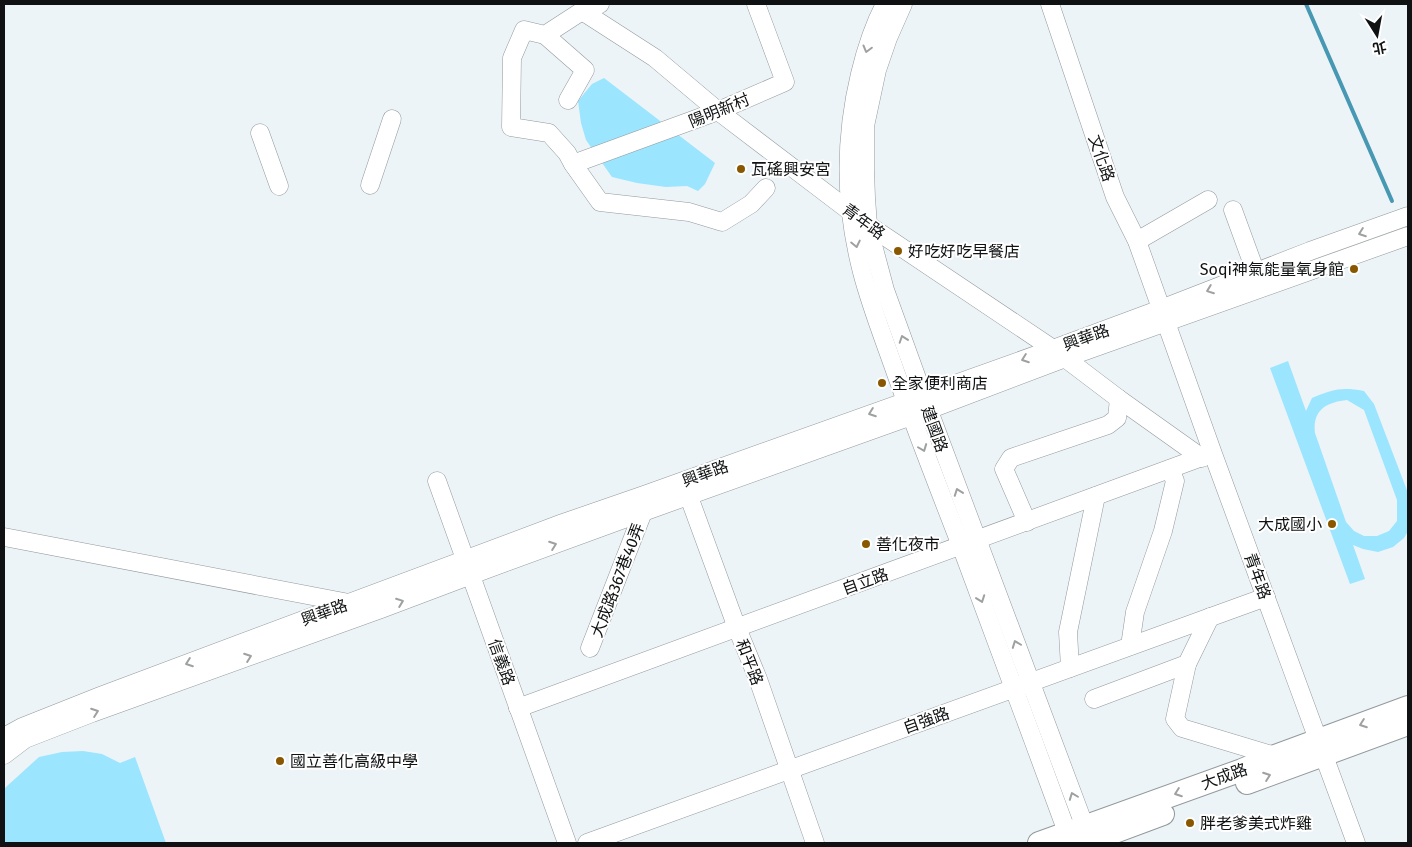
<svg xmlns="http://www.w3.org/2000/svg" width="1412" height="847" font-family="'Fira Sans','Noto Sans TC',sans-serif">
<style>
.green{fill:#9be5ff;fill-rule:evenodd}
.lines{fill:none;stroke-linecap:round;stroke-linejoin:round}
.stream{stroke:#4798b2;stroke-width:4}
.minor-casing{stroke:#92999c;stroke-width:19}
.major-casing{stroke:#92999c;stroke-width:24}
.minor{stroke:#fff;stroke-width:18}
.major{stroke:#fff;stroke-width:22}
.oneway{stroke:#9fa0a0}
.poi-dot{fill:#895700;stroke:#fff;stroke-width:2}
.labels{text-anchor:middle;stroke-width:4;stroke-linejoin:round;paint-order:stroke}
.street-label{font-size:16px;fill:#0f1112;stroke:#fff}
.poi-label{font-size:16px;fill:#0f1112;stroke:#fff;text-anchor:start}
</style>
<rect width="100%" height="100%" fill="#ecf4f7"/>
<g class="green">
<polygon points="604,78 715,163 705,184 698,191 687,186 666,187 637,183 612,177 586,140 581,123 578,101 592,84"/>
<path d="M1288,361L1306,411L1312,398C1334,389 1341,387 1364,391L1374,404L1408,493V531L1404,538L1393,547L1378,552L1363,549L1353,545L1365,579L1350,584L1270,368ZM1347,400L1364,410L1397,500V521L1389,531L1377,536H1364L1354,531L1346,522L1315,433C1312,410 1327,402 1347,400Z"/>
<polygon points="83,751 102,754 120,763 135,757 166,843 4,843 4,790 6,787 39,757 62,752"/>
</g>
<g class="lines">
<polyline class="stream" points="1306,4 1392,201"/>
<g class="minor-casing">
<g id="minor">
<polyline points="600,4 582,11 545,35 524,30 512,58 511,127 549,133 567,153 573,164 600,202 689,212 722,222 751,204 766,188"/>
<path d="M885,4C873,27 866,49 860,74C844,140 845,207 862,272C870,303 882,334 893,365C914,425 937,484 960,543C998,643 1034,743 1071,843"/>
<polyline points="903,4 888,38 877,70 865,126 865,170 866,198 868,225 874,249 885,290 923,395 1089,838"/>
<polyline points="1050,4 1115,197 1137,241 1213,454 1356,843"/>
<polyline points="582,11 655,58 718,111 868,225 1053,349 1119,399 1202,458"/>
<polyline points="545,35 585,70 568,100"/>
<polyline points="260,133 279,186"/>
<polyline points="573,164 718,111 785,82 756,4"/>
<polyline points="370,185 392,119"/>
<polyline points="1233,210 1256,273"/>
<polyline points="1137,241 1208,200"/>
<polyline points="437,481 567,843"/>
<polyline points="685,486 737,628 758,679 815,843"/>
<polyline points="1027,522 1004,469 1011,458 1108,425 1117,418 1119,399"/>
<polyline points="4,537 349,603"/>
<polyline points="1130,646 1135,612 1163,531 1175,481 1170,469"/>
<polyline points="590,648 643,512"/>
<polyline points="1187,664 1175,719 1182,728 1275,756"/>
<polyline points="1070,668 1068,632 1096,496"/>
<polyline points="1094,699 1187,664 1210,617"/>
<polyline points="518,708 1210,454"/>
<polyline points="4,737 22,727 100,696 563,523 644,495 1053,349 1161,309 1310,251 1408,216"/>
<polyline points="4,755 25,739 92,713 381,609 471,575 643,512 928,410 1065,358 1408,236"/>
<polyline points="587,843 1266,597"/>
</g>
</g>
<g class="major-casing">
<g id="major">
<polyline points="1247,783 1408,724"/>
<polyline points="1039,843 1242,770 1275,756 1408,707"/>
<polyline points="1085,843 1163,814"/>
</g>
</g>
<use href="#minor" class="minor"/>
<use href="#major" class="major"/>
</g>
<defs><path id="oneway-chevron" d="M-2-3.5L2.5 0L-2 3.5" fill="none" stroke-width="1.6" stroke-linecap="round" stroke-linejoin="round" transform="scale(1.25)"/></defs>
<g class="oneway">
<use href="#oneway-chevron" transform="translate(867 49) rotate(105)"/>
<use href="#oneway-chevron" transform="translate(1362 233) rotate(160)"/>
<use href="#oneway-chevron" transform="translate(856 244) rotate(78)"/>
<use href="#oneway-chevron" transform="translate(1210 290) rotate(159)"/>
<use href="#oneway-chevron" transform="translate(903 339) rotate(-109)"/>
<use href="#oneway-chevron" transform="translate(1025 359) rotate(160)"/>
<use href="#oneway-chevron" transform="translate(872 413) rotate(160)"/>
<use href="#oneway-chevron" transform="translate(923 448) rotate(69)"/>
<use href="#oneway-chevron" transform="translate(958 492) rotate(-110)"/>
<use href="#oneway-chevron" transform="translate(553 545) rotate(-20)"/>
<use href="#oneway-chevron" transform="translate(981 599) rotate(70)"/>
<use href="#oneway-chevron" transform="translate(400 602) rotate(-21)"/>
<use href="#oneway-chevron" transform="translate(1016 644) rotate(-111)"/>
<use href="#oneway-chevron" transform="translate(248 657) rotate(-20)"/>
<use href="#oneway-chevron" transform="translate(189 663) rotate(160)"/>
<use href="#oneway-chevron" transform="translate(95 712) rotate(-20)"/>
<use href="#oneway-chevron" transform="translate(1363 724) rotate(160)"/>
<use href="#oneway-chevron" transform="translate(1267 776) rotate(-20)"/>
<use href="#oneway-chevron" transform="translate(1178 793) rotate(160)"/>
<use href="#oneway-chevron" transform="translate(1073 796) rotate(-111)"/>
</g>
<g class="poi-dot">
<circle cx="741" cy="169" r="5"/>
<circle cx="898" cy="251" r="5"/>
<circle cx="1354" cy="269" r="5"/>
<circle cx="882" cy="383" r="5"/>
<circle cx="1332" cy="524" r="5"/>
<circle cx="866" cy="544" r="5"/>
<circle cx="280" cy="761" r="5"/>
<circle cx="1190" cy="823" r="5"/>
</g>
<g class="labels">
<g class="street-label">
<text transform="translate(719 110) rotate(-22)" y="6">陽明新村</text>
<text transform="translate(1102 158) rotate(71)" y="6">文化路</text>
<text transform="translate(864 221) rotate(36)" y="6">青年路</text>
<text transform="translate(1086 337) rotate(-20)" y="6">興華路</text>
<text transform="translate(935 429) rotate(70)" y="6">建國路</text>
<text transform="translate(705 473) rotate(-20)" y="6">興華路</text>
<text transform="translate(1258 576) rotate(70)" y="6">青年路</text>
<text transform="translate(617 580) rotate(-69)" y="6">大成路367巷40弄</text>
<text transform="translate(865 581) rotate(-20)" y="6">自立路</text>
<text transform="translate(324 612) rotate(-20)" y="6">興華路</text>
<text transform="translate(502 662) rotate(70)" y="6">信義路</text>
<text transform="translate(750 662) rotate(69)" y="6">和平路</text>
<text transform="translate(926 720) rotate(-20)" y="6">自強路</text>
<text transform="translate(1224 776) rotate(-20)" y="6">大成路</text>
</g>
<g class="poi-label">
<text x="751" y="175">瓦磘興安宮</text>
<text x="908" y="257">好吃好吃早餐店</text>
<text x="1344" y="275" text-anchor="end">Soqi神氣能量氧身館</text>
<text x="892" y="389">全家便利商店</text>
<text x="1322" y="530" text-anchor="end">大成國小</text>
<text x="876" y="550">善化夜市</text>
<text x="290" y="767">國立善化高級中學</text>
<text x="1200" y="829">胖老爹美式炸雞</text>
</g>
</g>
<rect width="1412" height="847" fill="none" stroke="#0f1112" stroke-width="10"/>
<g transform="translate(1377 35) rotate(169)" stroke="#ffffff" stroke-width="4" paint-order="stroke">
<path d="M0-4L9 19L0 12L-9 19Z" fill="#0f1112"/>
<text y="-8" font-size="14" font-weight="bold" text-anchor="middle" fill="#0f1112">北</text>
</g>
</svg>
